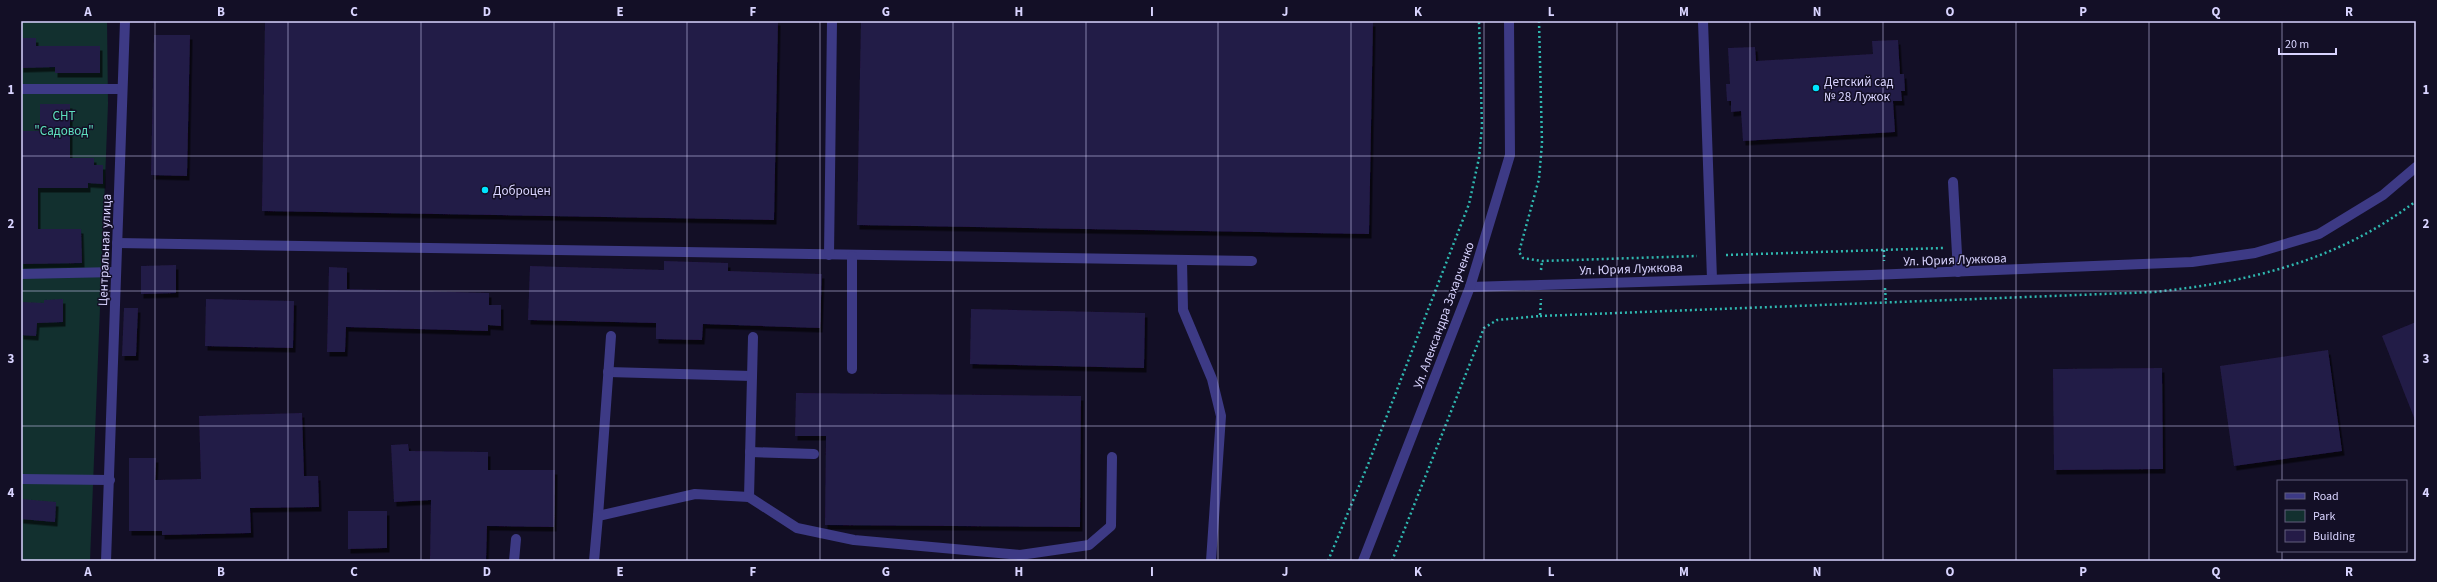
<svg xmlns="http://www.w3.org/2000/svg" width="2437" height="582" font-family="'Source Sans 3',sans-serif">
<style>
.green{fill:#12302f}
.building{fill:#241b47;filter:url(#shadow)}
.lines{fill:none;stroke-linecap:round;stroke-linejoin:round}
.path{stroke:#2fb8b0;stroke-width:2.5;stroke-dasharray:2 3;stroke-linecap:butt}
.minor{stroke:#3d3a85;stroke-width:10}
.grid{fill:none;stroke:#d9d4ff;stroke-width:1;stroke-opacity:0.55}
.poi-dot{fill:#00e5ff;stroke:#130f26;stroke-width:1.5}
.labels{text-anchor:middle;stroke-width:3;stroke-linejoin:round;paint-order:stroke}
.poi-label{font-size:13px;fill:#d9d4ff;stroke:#130f26;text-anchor:start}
.park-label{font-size:13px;fill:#5fe0c0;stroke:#130f26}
.street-label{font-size:13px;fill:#d9d4ff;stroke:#130f26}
.neatline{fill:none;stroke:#d9d4ff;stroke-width:1.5}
.grid-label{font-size:13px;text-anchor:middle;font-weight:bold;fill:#d9d4ff}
</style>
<defs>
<filter id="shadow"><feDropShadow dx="2.5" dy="4.5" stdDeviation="0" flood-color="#0009"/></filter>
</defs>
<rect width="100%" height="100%" fill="#130f26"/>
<polygon class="green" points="21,21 107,21 108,104 90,561 21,561"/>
<g class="building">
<polygon points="265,21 778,21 774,220 262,211"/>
<polygon points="861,21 1373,22 1369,234 857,225"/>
<polygon points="154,35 190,35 187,176 151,175"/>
<polygon points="21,38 36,38 36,46 100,46 100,73 55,73 55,67 21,68"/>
<polygon points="1898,40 1900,74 1904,74 1905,91 1901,91 1902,101 1893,101 1895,132 1743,141 1741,111 1731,112 1731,101 1727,101 1726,84 1730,84 1728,48 1755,47 1756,61 1873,54 1872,41"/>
<polygon points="40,104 70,104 70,158 94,158 94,165 103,165 103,184 88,183 88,188 38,188 38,229 81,229 82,263 21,264 21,131 40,131"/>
<polygon points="664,261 728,263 728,271 822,274 820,328 703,324 702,340 656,339 656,323 528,320 530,266 664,270"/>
<polygon points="176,265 176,293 141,294 141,266"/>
<polygon points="329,267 347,268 347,289 489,293 489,305 501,305 501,326 488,325 488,331 346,327 345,352 327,352"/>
<polygon points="63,299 63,322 37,323 36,336 21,335 21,302 44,303 44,300"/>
<polygon points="206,299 294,301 293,348 205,346"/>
<polygon points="124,308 138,308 136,356 122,356"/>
<polygon points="971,309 1145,313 1144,368 970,364"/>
<polygon points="2416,322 2416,420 2415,420 2382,336"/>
<polygon points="2328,350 2342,451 2234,466 2220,366"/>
<polygon points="2162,368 2163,469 2054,470 2053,369"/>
<polygon points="796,393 1081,396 1080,527 825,525 826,436 795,436"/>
<polygon points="302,413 304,476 318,476 319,507 250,508 251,533 162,535 162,531 129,531 129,458 156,458 155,480 201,479 199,416"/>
<polygon points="408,444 409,451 488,452 488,470 555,470 554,527 487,526 486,561 430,561 431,500 394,502 391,445"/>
<polygon points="21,499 56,502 55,522 21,519"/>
<polygon points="348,511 387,511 387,548 348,549"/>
</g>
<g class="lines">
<g class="path">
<polyline points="1539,21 1542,143 1539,179 1519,252 1523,258 1542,261 1697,256"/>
<polyline points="1884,250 1884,261"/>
<polyline points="1726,255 1943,248"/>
<polyline points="1541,270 1542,261"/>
<polyline points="1885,288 1886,303"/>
<path d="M1540,316L2154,292C2249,282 2338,261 2416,201"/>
<polyline points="1328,561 1369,462 1469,204 1479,158 1482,126 1479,21"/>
<polyline points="1392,561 1484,328 1497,320 1540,316 1541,299"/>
</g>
<g class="minor">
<polyline points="1703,21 1712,279"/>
<polyline points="21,89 122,89"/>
<polyline points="1953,182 1958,272"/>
<polyline points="117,243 1252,261"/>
<polyline points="829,255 832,21"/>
<polyline points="852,256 852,369"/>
<polyline points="1182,260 1183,310 1212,379 1221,416 1211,561"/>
<polyline points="21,274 116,272"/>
<polyline points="1470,287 1871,275 2192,262 2255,253 2319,234 2383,195 2416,167"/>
<polyline points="608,372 752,376"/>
<polyline points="750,452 814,454"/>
<polyline points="21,479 110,480"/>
<polyline points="749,497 753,337"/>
<polyline points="598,516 611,336"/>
<polyline points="106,561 125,21"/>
<polyline points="514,561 516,539"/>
<polyline points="594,561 598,516 695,494 749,497 797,528 854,540 1020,555 1089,545 1111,526 1112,457"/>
<polyline points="1363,561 1470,287 1510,155 1509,21"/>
</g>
</g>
<path class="grid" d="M155,21V561M288,21V561M421,21V561M554,21V561M687,21V561M820,21V561M953,21V561M1086,21V561M1218,21V561M1351,21V561M1484,21V561M1617,21V561M1750,21V561M1883,21V561M2016,21V561M2149,21V561M2282,21V481M21,156H2416M21,291H2416M21,426H2416M2282,551V561"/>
<g class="poi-dot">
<circle cx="1816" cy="88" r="4"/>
<circle cx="485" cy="190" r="4"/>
</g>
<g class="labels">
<g class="poi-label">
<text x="1824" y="86">Детский сад<tspan x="1824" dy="15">№ 28 Лужок</tspan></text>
<text x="493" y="195">Доброцен</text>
</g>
<g class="park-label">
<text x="64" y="120">СНТ<tspan x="64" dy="15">"Садовод"</tspan></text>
</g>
<g class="street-label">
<text transform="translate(104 250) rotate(-88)" y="5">Центральная улица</text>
<text transform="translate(1955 259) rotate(-2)" y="5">Ул. Юрия Лужкова</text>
<text transform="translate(1631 268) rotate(-2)" y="5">Ул. Юрия Лужкова</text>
<text transform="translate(1443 315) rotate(-70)" y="5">Ул. Александра Захарченко</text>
</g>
</g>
<rect width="2437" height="582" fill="none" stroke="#130f26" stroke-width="44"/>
<rect x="2277" y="480" width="130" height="72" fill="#130f26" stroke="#625e7d"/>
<rect x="2285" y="493" width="20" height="6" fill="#3d3a85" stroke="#625e7d"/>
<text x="2313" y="500" font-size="12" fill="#d9d4ff">Road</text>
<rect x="2285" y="510" width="20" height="12" fill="#12302f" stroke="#625e7d"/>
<text x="2313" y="520" font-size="12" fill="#d9d4ff">Park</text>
<rect x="2285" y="530" width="20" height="12" fill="#241b47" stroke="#625e7d"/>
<text x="2313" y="540" font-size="12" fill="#d9d4ff">Building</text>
<path d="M2279 48v6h57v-6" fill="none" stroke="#d9d4ff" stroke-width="2"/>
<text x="2285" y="48" font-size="12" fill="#d9d4ff" stroke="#130f26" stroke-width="3" paint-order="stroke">20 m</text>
<rect x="22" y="22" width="2393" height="538" class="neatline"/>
<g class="grid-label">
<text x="88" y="16">A</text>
<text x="221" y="16">B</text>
<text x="354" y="16">C</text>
<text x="487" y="16">D</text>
<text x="620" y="16">E</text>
<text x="753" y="16">F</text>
<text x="886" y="16">G</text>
<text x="1019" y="16">H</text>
<text x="1152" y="16">I</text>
<text x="1285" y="16">J</text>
<text x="1418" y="16">K</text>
<text x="1551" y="16">L</text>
<text x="1684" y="16">M</text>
<text x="1817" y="16">N</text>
<text x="1950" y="16">O</text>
<text x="2083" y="16">P</text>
<text x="2216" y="16">Q</text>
<text x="2349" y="16">R</text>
<text x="11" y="94">1</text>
<text x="2426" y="94">1</text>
<text x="11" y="228">2</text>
<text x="2426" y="228">2</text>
<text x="11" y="363">3</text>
<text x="2426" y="363">3</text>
<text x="11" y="497">4</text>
<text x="2426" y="497">4</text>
<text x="88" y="576">A</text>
<text x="221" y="576">B</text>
<text x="354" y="576">C</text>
<text x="487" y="576">D</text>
<text x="620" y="576">E</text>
<text x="753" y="576">F</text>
<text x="886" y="576">G</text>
<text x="1019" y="576">H</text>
<text x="1152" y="576">I</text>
<text x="1285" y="576">J</text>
<text x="1418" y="576">K</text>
<text x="1551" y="576">L</text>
<text x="1684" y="576">M</text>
<text x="1817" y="576">N</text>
<text x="1950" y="576">O</text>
<text x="2083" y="576">P</text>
<text x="2216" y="576">Q</text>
<text x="2349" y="576">R</text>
</g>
</svg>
